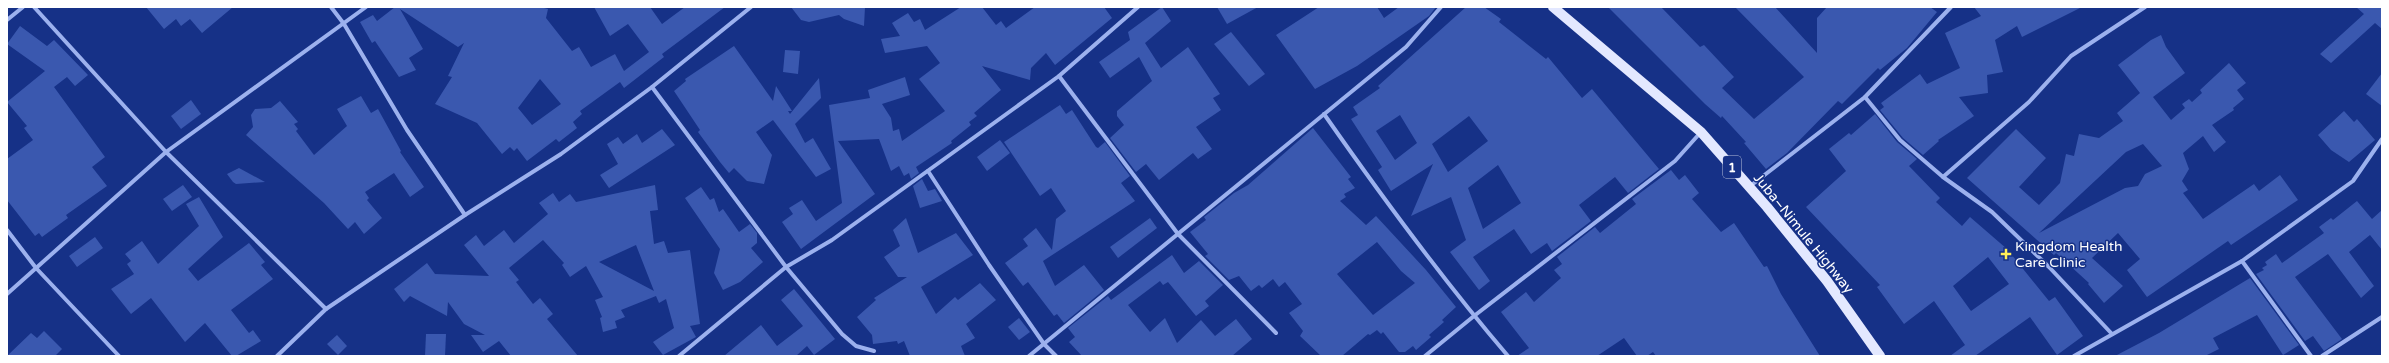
<svg xmlns="http://www.w3.org/2000/svg" width="2389" height="363" font-family="'Varela Round',sans-serif">
<style>
.building{fill:#3a58af;fill-rule:evenodd}
.lines{fill:none;stroke-linecap:round;stroke-linejoin:round}
.minor{stroke:#9cb1ee;stroke-width:4}
.primary{stroke:#e3e8ff;stroke-width:10}
.poi-dot{fill:#ffef59;stroke:#163187;stroke-width:1.5}
.labels{text-anchor:middle;stroke-width:3;stroke-linejoin:round;paint-order:stroke}
.shield{fill:#163187;stroke:#b9c1db;stroke-width:1}
.shield-label{font-size:13px;font-weight:bold;fill:#fff}
.street-label{font-size:14px;fill:#fff;stroke:#163187}
.poi-label{font-size:14px;fill:#fff;stroke:#163187;text-anchor:start}
</style>
<rect width="100%" height="100%" fill="#163187"/>
<g class="building">
<polygon points="146,7 233,7 202,33 190,19 181,26 176,19 164,29"/>
<path d="M395,7H540L548,9L546,18L572,51L579,47L591,67L615,54L624,71L649,52L628,24L610,36L594,7H650L662,24L685,7H725L662,54L664,57L624,88L620,82L580,111L582,114L573,122L577,128L559,142L556,139L527,161L517,148L514,151L510,147L502,154L477,123L435,104L452,77L448,76L464,43L458,47L400,9L423,49L409,58L416,70L399,77L375,41L372,43L360,22L373,15L377,21ZM540,79L561,104L532,125L518,108Z"/>
<polygon points="791,7 865,7 864,26 844,19 839,15 809,22 801,20"/>
<polygon points="961,7 982,7 996,25 1001,21 1006,28 1035,7 1104,7 1112,18 1055,65 1046,53 1031,68 1030,80 982,66 1001,90 974,113 977,116 969,122 971,125 951,141 952,143 916,167 919,173 911,179 909,173 904,176 899,166 891,171 879,139 838,141 875,194 801,249 782,222 793,214 789,208 802,200 816,221 842,203 829,105 870,98 868,90 905,77 910,95 882,104 891,118 893,131 899,129 902,141 945,111 919,79 940,63 927,46 885,53 881,39 900,36 892,23 908,13 914,22 920,19 925,30"/>
<polygon points="1162,7 1171,21 1145,43 1161,68 1188,47 1220,94 1213,98 1221,110 1196,127 1212,149 1198,159 1193,153 1159,180 1146,164 1136,172 1110,138 1124,125 1117,116 1117,111 1152,81 1139,57 1110,78 1099,62 1130,40 1128,32"/>
<polygon points="1217,7 1258,7 1227,24"/>
<polygon points="1319,7 1377,7 1384,18 1399,7 1436,7 1429,16 1357,66 1315,89 1276,35"/>
<path d="M1466,7H1484L1501,19L1499,22L1546,59L1548,57L1582,98L1592,89L1659,169L1628,193L1615,177L1579,205L1591,221L1552,251L1547,243L1531,254L1514,229L1473,257L1490,281L1479,290L1450,252L1466,240L1451,197L1411,216L1433,164L1391,191L1378,170L1382,167L1351,119L1358,115L1353,107L1380,88L1378,86ZM1400,115L1417,143L1395,160L1376,131ZM1469,116L1488,141L1448,172L1432,144ZM1498,165L1521,203L1483,229L1468,188Z"/>
<polygon points="1608,7 1661,7 1700,47 1704,45 1734,77 1722,88 1754,119 1804,77 1735,7 1775,7 1817,53 1817,18 1827,7 1930,7 1937,12 1907,48 1880,70 1878,68 1842,104 1838,101 1787,153 1766,169 1744,143 1746,142 1722,116 1721,118 1705,104"/>
<polygon points="1974,7 2082,7 2022,37 2017,26 1995,40 2003,72 1987,75 1988,93 1959,97 1974,116 1938,140 1939,141 1923,155 1903,138 1880,110 1884,107 1881,103 1920,74 1927,84 1960,68 1945,33 1981,16"/>
<polygon points="2356,7 2382,7 2382,29 2375,23 2331,63 2320,54 2364,14"/>
<polygon points="20,26 47,46 54,40 88,75 75,86 67,77 54,87 105,157 92,167 107,186 66,215 68,218 42,237 39,233 35,236 7,200 7,159 33,140 24,128 27,126 7,102 45,71 7,44"/>
<polygon points="1231,32 1265,74 1249,86 1214,44"/>
<path d="M2161,35L2166,47L2185,73L2153,97L2171,120L2185,108L2182,104L2189,99L2192,102L2202,93L2200,90L2229,63L2246,83L2237,90L2244,99L2233,108L2234,110L2212,125L2226,142L2214,152L2203,136L2183,153L2189,169L2182,181L2188,190L2183,193L2203,219L2254,184L2259,191L2280,175L2298,200L2231,245L2228,241L2147,297L2127,270L2140,259L2118,233L2092,258L2123,286L2104,303L2088,284L2089,283L2056,253L2054,255L1967,178L2016,129L2046,158L2019,187L2039,205L2060,183L2066,154L2074,156L2079,134L2099,138L2123,121L2117,113L2140,93L2118,65L2151,40ZM2143,144L2162,166L2145,174L2138,186L2125,188L2039,233L2126,152Z"/>
<polygon points="734,46 773,101 776,86 792,111 788,111 790,114 819,78 821,98 795,124 805,143 813,138 831,169 816,177 773,120 756,132 772,155 764,184 747,181 734,168 729,173 720,162 698,132 700,130 674,91 686,81 685,79"/>
<polygon points="785,50 800,51 798,74 783,72"/>
<polygon points="2382,73 2382,106 2366,94"/>
<polygon points="361,96 371,113 378,109 401,151 400,152 424,187 410,197 394,173 365,192 369,198 367,200 382,218 364,234 355,222 348,229 324,203 246,135 253,127 251,115 255,109 271,108 280,101 298,122 294,124 298,129 296,131 314,155 347,126 337,109"/>
<polygon points="191,100 201,114 181,129 171,116"/>
<polygon points="1060,105 1066,114 1072,110 1096,147 1098,148 1105,142 1130,176 1121,183 1135,201 1043,261 1055,286 1084,265 1104,290 1064,323 1057,314 1054,316 1028,282 1023,286 1005,263 1028,246 1023,239 1036,228 1052,250 1056,219 1066,211 1051,188 1040,196 1004,142"/>
<polygon points="2344,111 2354,122 2357,119 2375,140 2349,162 2331,150 2318,135"/>
<path d="M1875,114L1897,142L1917,159L1909,166L1940,198L1936,202L1962,226L1970,217L2007,249L2049,301L2055,297L2083,336L2057,355L2030,317L1975,356H1950L1965,345L1934,301L1904,324L1877,287L1880,285L1806,207L1846,171L1829,149L1849,133L1851,135ZM1988,257L2009,284L1971,311L1953,286Z"/>
<path d="M1313,128L1351,177L1348,179L1355,188L1344,194L1346,197L1340,201L1366,225L1376,216L1426,270L1456,307L1442,320L1444,322L1429,335L1431,337L1416,350L1413,346L1405,352H1399L1383,332L1381,334L1377,330L1370,335L1368,334L1342,356H1321L1300,336L1303,331L1289,313L1302,304L1285,282L1279,287L1273,279L1262,288L1259,285L1251,291L1239,276L1229,280L1205,256L1208,254L1190,232L1206,220L1204,217L1234,193L1248,185ZM1377,242L1401,271L1415,283L1373,315L1337,274Z"/>
<polygon points="662,129 675,145 609,188 600,175 618,164 607,144 618,137 623,144 637,134 642,143"/>
<polygon points="1000,140 1010,153 987,171 977,157"/>
<polygon points="239,168 265,182 236,184 233,182 227,174"/>
<polygon points="1671,170 1679,180 1685,175 1699,193 1692,199 1721,232 1734,223 1764,267 1767,266 1781,294 1820,356 1656,356 1653,352 1647,356 1637,356 1624,338 1597,356 1517,356 1529,348 1501,312 1526,292 1534,302 1561,278 1554,270 1562,264 1557,257 1595,227 1600,233 1636,204 1632,199"/>
<polygon points="922,179 928,191 935,189 942,201 920,208 913,186"/>
<polygon points="183,185 192,197 172,211 163,199"/>
<path d="M655,185L658,210L650,211L654,244L664,241L668,253L690,250L700,324L690,326L696,337L663,355L653,342L674,328L666,299L659,303L656,296L621,310L625,317L615,321L617,328L603,332L600,318L602,317L595,300L603,297L586,266L570,277L562,265L564,263L543,240L509,268L519,280L516,282L533,304L540,298L553,314L547,319L578,356H511L499,341L483,352L471,335H485L464,324L448,302L447,316L410,296L404,302L394,289L427,263L435,274L489,276L464,245L476,235L484,246L504,230L514,243L548,214L539,203L553,193L559,202L570,194L576,202ZM636,245L654,291L599,262Z"/>
<polygon points="701,187 710,200 714,198 719,212 723,209 739,232 750,224 757,233 757,243 751,248 763,262 740,282 723,290 714,273 720,249 685,198"/>
<polygon points="199,197 223,237 188,269 198,281 249,243 265,262 261,265 273,279 231,310 249,333 253,330 261,341 236,356 232,356 205,323 185,342 151,298 131,314 111,289 134,274 127,264 131,261 125,254 142,241 158,264 199,226 186,204"/>
<polygon points="2357,201 2372,219 2382,210 2382,250 2370,235 2349,252 2374,286 2361,298 2328,254 2295,277 2342,339 2324,351 2313,336 2305,341 2256,274 2264,270 2262,268 2267,265 2265,262 2276,254 2282,263 2324,233 2319,227 2331,218 2333,220"/>
<polygon points="906,218 918,253 956,233 973,255 921,287 936,314 955,297 958,300 980,283 996,300 966,324 975,338 961,346 965,356 910,356 904,341 898,344 897,341 873,344 872,335 857,317 876,300 874,298 907,277 898,277 884,257 900,246 893,230"/>
<polygon points="1150,218 1157,228 1118,258 1110,247"/>
<polygon points="95,237 103,248 77,267 69,256"/>
<polygon points="1172,255 1184,273 1199,261 1223,285 1205,301 1209,306 1196,316 1168,282 1163,285 1160,281 1128,305 1150,332 1165,318 1177,343 1201,320 1215,336 1236,319 1252,339 1232,356 1082,356 1069,342 1075,337 1068,328 1108,296 1111,300"/>
<polygon points="2250,278 2299,345 2283,355 2257,315 2213,338 2219,349 2205,356 2115,356 2159,333"/>
<polygon points="794,289 835,339 814,355 807,346 796,356 724,356 761,325 777,346 803,326 781,300"/>
<polygon points="1019,318 1030,332 1019,340 1008,327"/>
<polygon points="44,331 62,349 55,356 7,356 31,333 37,338"/>
<polygon points="426,334 446,334 445,356 425,356"/>
<polygon points="337,335 347,346 338,355 327,344"/>
</g>
<g class="lines">
<g class="minor">
<polyline points="34,7 166,152 326,309"/>
<polyline points="331,7 344,24 407,130 465,215"/>
<polyline points="7,20 23,7"/>
<polyline points="1059,76 1178,234 1276,333"/>
<polyline points="652,87 786,267 842,334 856,346 874,351"/>
<polyline points="1865,97 1951,7"/>
<path d="M1324,114C1382,197 1442,279 1508,356"/>
<polyline points="928,171 989,265 1044,344 1056,356"/>
<polyline points="1943,177 2029,102 2071,56 2145,7"/>
<polyline points="1749,187 1865,97 1900,140 1943,177 1992,212 2049,267 2112,334"/>
<polyline points="7,230 36,268 119,356"/>
<polyline points="2242,261 2311,356"/>
<polyline points="7,294 166,152 366,7"/>
<polyline points="277,356 326,309 465,215 561,154 652,87 751,7"/>
<polyline points="679,356 786,267 832,240 1059,76 1138,7"/>
<polyline points="1029,356 1406,47 1441,7"/>
<polyline points="1425,356 1474,316 1675,161 1701,132"/>
<polyline points="2074,356 2242,261 2353,181 2382,139"/>
<polyline points="2322,356 2382,317"/>
</g>
<polyline class="primary" points="1553,7 1701,132 1767,207 1827,281 1880,356"/>
</g>
<path class="poi-dot" d="M2004 248h4v4h4v4h-4v4h-4v-4h-4v-4h4z"/>
<g class="labels">
<rect class="shield" x="1723" y="156" width="18" height="22" rx="3"/>
<g class="shield-label">
<text x="1732" y="172">1</text>
</g>
<g class="street-label">
<text transform="translate(1804 233) rotate(51)" y="5">Juba–Nimule Highway</text>
</g>
<g class="poi-label">
<text x="2015" y="251">Kingdom Health<tspan x="2015" dy="16">Care Clinic</tspan></text>
</g>
</g>
<rect width="2389" height="363" fill="none" stroke="#ffffff" stroke-width="16"/>
</svg>
